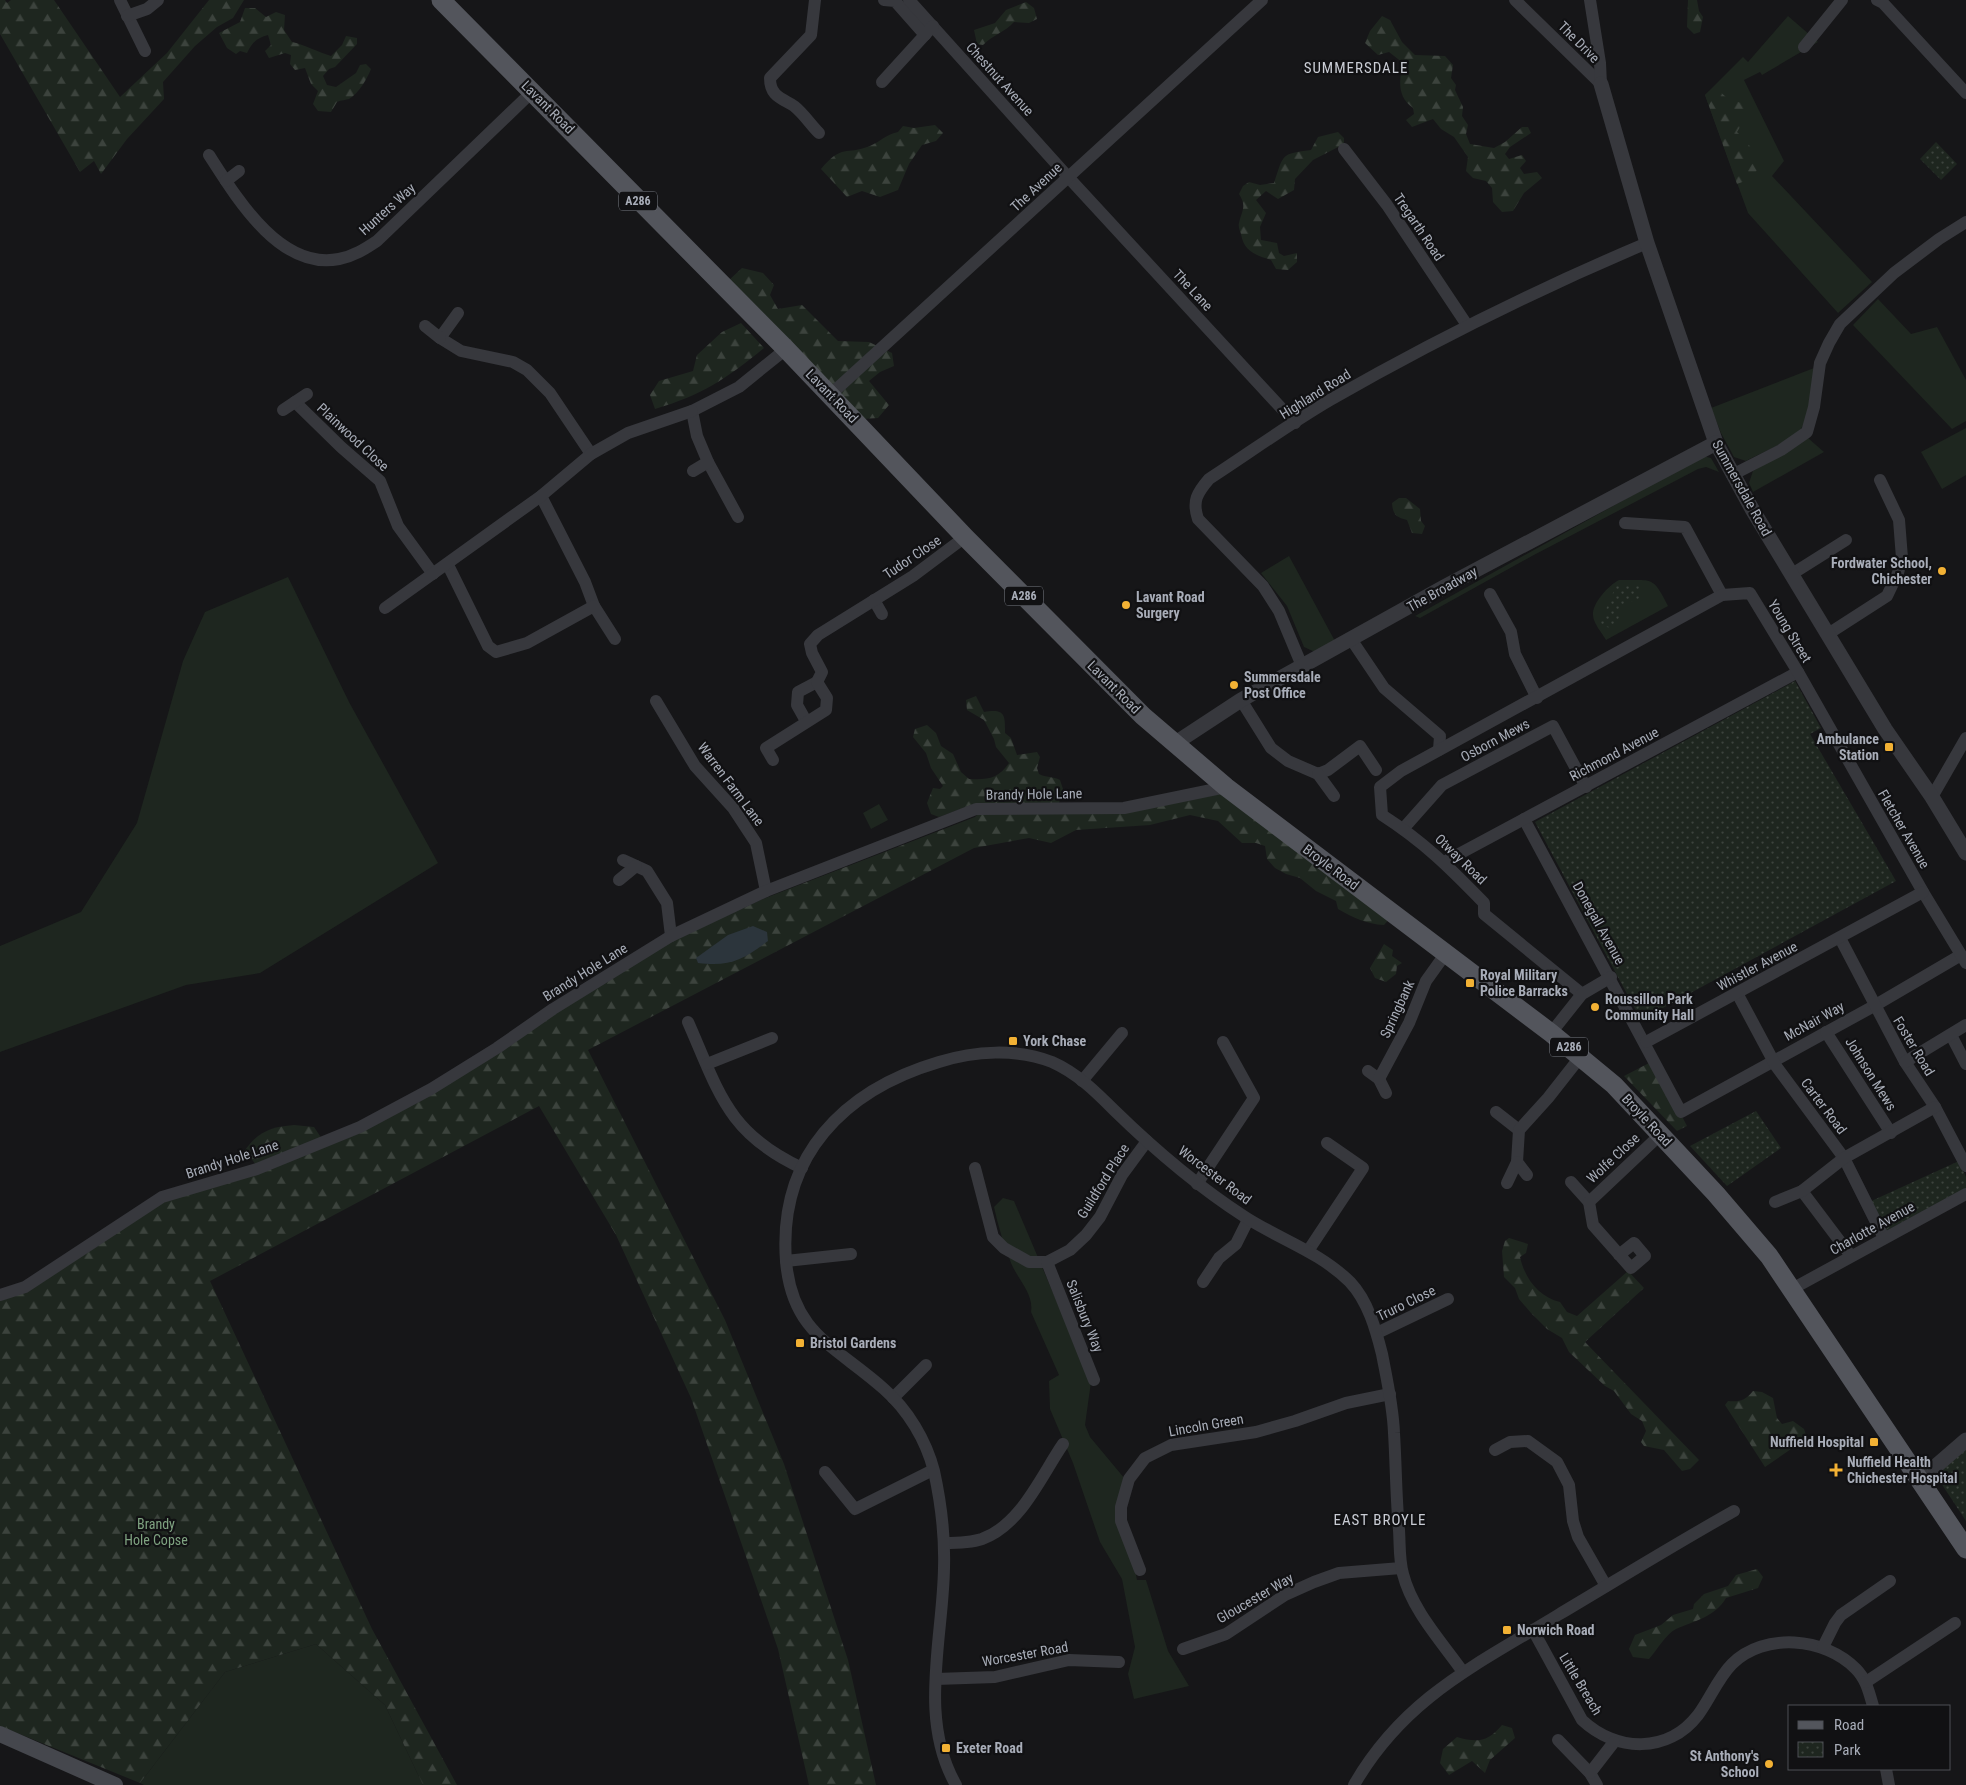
<svg xmlns="http://www.w3.org/2000/svg" width="1966" height="1785" font-family="'Roboto Condensed',sans-serif">
<style>
.grass{fill:#1e261f}
.forest{fill:url(#forest-firs)}
.park{fill:url(#park-dots)}
.water{fill:#2c353c}
.lines{fill:none;stroke-linecap:round;stroke-linejoin:round}
.minor{stroke:#37383d;stroke-width:12}
.tertiary{stroke:#37383d;stroke-width:15}
.secondary{stroke:#45474d;stroke-width:16}
.primary{stroke:#53555c;stroke-width:19}
.poi-dot{fill:#f2b134;stroke:#111113;stroke-width:2}
.labels{text-anchor:middle;stroke-width:4.5;stroke-linejoin:round;paint-order:stroke}
.shield{fill:#111113;stroke:#7b7e86;stroke-width:1}
.shield-label{font-size:12px;font-weight:bold;fill:#a8adb8}
.street-label{font-size:14px;fill:#a8adb8;stroke:#111113}
.poi-label{font-size:14px;font-weight:bold;fill:#a8adb8;stroke:#111113;text-anchor:start}
.park-label{font-size:14px;fill:#7fa381;stroke:#111113}
.neighbourhood-label{font-size:15px;letter-spacing:1px;fill:#c9ccd4;stroke:#111113}
</style>
<defs>
<pattern id="forest-firs" width="22" height="20" patternUnits="userSpaceOnUse" patternTransform="scale(1.25)"><rect width="22" height="20" fill="#1e261f"/><path d="M5 1l3.5 6h-7zM16 11l3.5 6h-7z" fill="#3c433d"/></pattern>
<pattern id="park-dots" width="8" height="8" patternUnits="userSpaceOnUse" patternTransform="scale(1.25)"><rect width="8" height="8" fill="#1e261f"/><path d="M2 2h.1M6 6h.1" fill="none" stroke="#3c433d" stroke-width="1.8" stroke-linecap="round"/></pattern>
</defs>
<rect width="100%" height="100%" fill="#161618"/>
<g class="grass">
<polygon points="1788,16 1818,42 1762,75 1760,72 1744,80 1784,161 1772,176 1872,282 1838,313 1748,213 1705,95 1743,57 1748,62"/>
<polygon points="1878,299 1911,334 1937,327 1966,380 1966,421 1952,429 1853,325"/>
<path d="M1814,368C1812,382 1810,419 1801,429C1793,440 1759,454 1746,461L1734,457L1721,433L1711,408Z"/>
<polygon points="1966,428 1966,475 1942,489 1921,452"/>
<polygon points="1808,438 1824,452 1753,492 1749,483 1753,471"/>
<polygon points="1703,456 1711,458 1719,472 1706,467 1698,469 1532,556 1420,618 1415,616"/>
<polygon points="1289,556 1336,643 1317,653 1304,647 1287,606 1261,573"/>
<polygon points="288,577 349,702 438,863 260,973 186,985 0,1052 0,946 81,912 137,823 183,661 205,612"/>
<path d="M1619,580C1652,581 1652,574 1668,606L1606,640C1602,633 1593,623 1593,615C1592,603 1609,585 1619,580Z"/>
<polygon points="879,804 888,820 871,829 863,813"/>
<path d="M1003,1198L1014,1201L1091,1382L1085,1425L1090,1437L1125,1479L1120,1491L1137,1580H1146L1168,1651L1189,1686L1134,1699L1128,1674L1135,1647L1122,1579L1100,1542L1073,1463L1050,1409L1049,1381L1059,1375L1031,1312C1034,1294 1018,1280 1011,1263C1004,1245 998,1226 994,1207Z"/>
<polygon points="316,1644 385,1705 423,1785 144,1785 140,1783 225,1672"/>
</g>
<g class="forest">
<polygon points="0,0 5,0 7,3 11,0 54,0 120,97 167,53 209,0 244,0 233,18 217,27 195,46 163,82 164,99 127,139 101,174 94,161 80,172 0,34"/>
<polygon points="1688,0 1697,0 1699,11 1703,17 1700,32 1694,34 1687,27"/>
<path d="M1026,2L1034,8L1037,19L1029,23L1014,22C1005,32 993,35 983,45L977,44L974,30L995,23L1006,10Z"/>
<path d="M245,8H255L266,17L276,12L285,15L284,30L292,42C306,45 317,52 331,56L342,45L346,36L357,38V44L335,67L329,69L323,76L327,85L336,87L356,73L360,65L366,64L371,69C367,79 359,93 349,99C346,100 341,100 337,102L331,112L318,111L313,104L318,91L311,84L305,68L295,70L290,64L291,55L285,53L269,58L265,51L271,45L268,35C257,38 252,42 247,53L240,51L236,54L227,48L219,33L240,22Z"/>
<path d="M1382,16L1390,20L1402,42L1415,55L1445,56L1453,65L1451,78L1456,85L1455,90L1463,107L1462,116L1468,125L1466,134L1470,144L1494,148L1505,142L1522,127H1528L1531,133L1510,147L1505,154L1509,159L1522,155L1526,161L1520,168L1524,174L1537,172L1542,178L1524,193L1513,211L1502,212L1493,202L1492,188L1486,181L1473,178L1466,171L1468,157L1454,137L1441,129L1433,119L1412,127L1406,120L1414,114L1413,108C1397,97 1399,80 1403,63L1389,52L1378,55L1365,43L1370,31Z"/>
<path d="M1715,86C1719,90 1724,97 1730,99C1744,105 1743,99 1746,117L1737,132C1749,144 1757,152 1758,169L1750,179L1737,184L1705,95Z"/>
<path d="M935,125L943,133L936,141L922,145L909,164L898,190L880,197L862,191L847,197L821,169C843,143 845,156 870,146C881,141 885,135 898,132L903,126L914,128Z"/>
<path d="M1338,132L1344,138V144L1313,160L1295,179L1294,190L1278,199L1266,191L1256,200L1266,213L1260,227L1261,240L1277,243L1279,253L1284,256L1297,253V262L1288,270L1276,269L1271,260C1256,255 1244,252 1241,234C1240,231 1238,227 1239,223C1242,210 1247,207 1239,194L1243,186L1249,182L1260,185L1274,183C1284,153 1281,154 1311,150L1318,137Z"/>
<polygon points="742,268 763,273 774,285 770,295 778,309 802,305 838,341 869,342 892,353 894,366 880,372 869,381 889,405 878,418 862,419 728,281"/>
<path d="M741,323L764,348C726,379 702,395 655,409L650,395L659,381L693,371L697,355L722,332Z"/>
<path d="M1399,498H1406L1420,509L1421,521L1425,526L1422,534L1412,533L1407,520C1396,517 1393,515 1392,503Z"/>
<path d="M976,696L984,712C1006,708 1005,716 1005,733L1011,738L1017,755L1037,752L1040,757L1037,768L1039,774C1046,778 1053,776 1060,780L1063,789L1059,803L974,804L939,817L931,814L927,803L933,788L940,789L943,786L931,768L926,753L913,737L915,729L927,725L936,733L941,746L953,754L961,772L969,779C987,780 998,779 1009,763L996,747L994,739L984,720L967,710L966,700Z"/>
<path d="M1222,790L1391,917L1384,925C1366,924 1354,918 1338,909L1336,901L1316,891L1300,878L1286,874L1275,868L1267,859L1265,846L1256,843H1242L1218,821L1190,815L1150,825L1076,830L1051,843L1029,838L974,848L588,1050L725,1320L784,1464L848,1660L876,1785H809L778,1649L691,1398L616,1235L539,1106L210,1281L372,1629L457,1785H423L385,1705L316,1644L225,1672L140,1783L0,1726V1299L164,1200L362,1131L674,939L763,899L975,817L979,813L1124,811Z"/>
<polygon points="1384,944 1393,950 1392,956 1402,963 1397,966 1396,974 1386,982 1375,978 1370,968"/>
<polygon points="1653,1061 1687,1126 1677,1131 1624,1076"/>
<path d="M294,1125L314,1127L322,1139L256,1165L245,1150C259,1131 271,1127 294,1125Z"/>
<path d="M1509,1238L1528,1244L1526,1253L1520,1257C1525,1279 1539,1297 1560,1302L1567,1312L1577,1316L1628,1271L1644,1288L1585,1342L1699,1460L1690,1469L1682,1471L1664,1450L1644,1446L1641,1442L1646,1431L1642,1421L1631,1414L1614,1391L1605,1386L1569,1352L1562,1338L1547,1329L1531,1313L1519,1299L1515,1288L1504,1277L1502,1251L1505,1241Z"/>
<path d="M1753,1391L1762,1392L1773,1398L1777,1418L1782,1424L1793,1421L1804,1429L1807,1438L1765,1467L1725,1405L1728,1401C1739,1402 1745,1401 1753,1391Z"/>
<path d="M1757,1569L1763,1577L1758,1588L1726,1598C1715,1617 1694,1621 1676,1629C1666,1634 1657,1650 1649,1659L1633,1657L1629,1649L1635,1635L1661,1625L1673,1615L1693,1609L1694,1604L1704,1594L1728,1586L1736,1575Z"/>
<path d="M1502,1725L1512,1728L1515,1738L1490,1760L1485,1773L1472,1761L1449,1775L1440,1763L1443,1749L1457,1737C1477,1743 1488,1742 1502,1725Z"/>
</g>
<g class="park">
<polygon points="1936,142 1957,164 1941,180 1920,159"/>
<polygon points="1617,584 1642,586 1640,598 1623,605 1615,629 1599,625"/>
<polygon points="1795,681 1821,728 1810,734 1896,881 1641,1020 1535,822"/>
<polygon points="1756,1111 1781,1148 1727,1186 1690,1146"/>
<polygon points="1959,1161 1966,1177 1966,1188 1884,1232 1867,1203"/>
<polygon points="1966,1442 1966,1521 1939,1480 1943,1476 1936,1468"/>
</g>
<path class="water" d="M753,926L767,932L768,941C743,960 730,967 698,963L696,958L728,935Z"/>
<g class="lines">
<g class="minor">
<polyline points="120,0 145,51"/>
<path d="M815,0L811,35L770,78C770,96 781,98 794,106C803,113 811,125 819,133"/>
<polyline points="884,0 895,1 925,35"/>
<polyline points="909,0 1069,178 1295,423"/>
<polyline points="1515,0 1601,84"/>
<polyline points="1590,0 1600,63 1601,84"/>
<polyline points="1877,0 1883,3 1966,93"/>
<polyline points="127,16 147,9 158,0"/>
<polyline points="1804,47 1842,0"/>
<polyline points="882,82 933,26"/>
<polyline points="1344,149 1387,205 1467,325"/>
<path d="M209,155C236,197 280,271 339,259C354,256 365,249 377,241L532,92"/>
<polyline points="226,181 239,171"/>
<polyline points="458,313 440,338 461,351 513,362 527,370 550,393 591,454"/>
<polyline points="425,326 440,338"/>
<polyline points="830,395 1262,0"/>
<polyline points="295,402 341,447 380,481 398,526 433,574"/>
<polyline points="283,410 307,394"/>
<polyline points="708,462 738,517"/>
<polyline points="693,471 708,462 697,436 692,411 739,387 786,349"/>
<polyline points="1732,475 1781,450 1807,432 1814,407 1820,363 1829,343 1840,324 1894,273 1939,239 1966,222"/>
<polyline points="541,496 585,582 594,606"/>
<polyline points="1625,523 1685,527 1722,595"/>
<polyline points="448,565 488,646 496,652 527,643 594,606 615,639"/>
<polyline points="1792,574 1846,540"/>
<polyline points="1490,594 1511,632 1515,654 1537,698"/>
<polyline points="874,600 882,614"/>
<polyline points="385,608 541,496 591,454 628,433 692,411"/>
<polyline points="1828,634 1887,596 1898,573 1902,558 1899,520 1880,480"/>
<polyline points="1351,639 1384,688 1440,736 1439,750"/>
<path d="M1302,666L1279,611L1263,586L1198,519C1192,501 1197,493 1209,479C1249,453 1289,424 1330,400C1433,341 1538,289 1647,243"/>
<polyline points="1241,700 1271,748 1288,761 1318,774 1328,770 1360,746 1376,770"/>
<polyline points="656,701 695,766 733,808 756,843 766,891"/>
<polyline points="806,721 797,705 798,692 817,682"/>
<polyline points="773,760 766,748 826,710 827,698 817,682 822,672 812,653 810,644 818,635 913,576 965,537"/>
<polyline points="1318,774 1334,796"/>
<polyline points="1932,797 1966,738"/>
<polyline points="1524,819 1681,1112 1874,1006 1961,955"/>
<polyline points="1403,829 1442,785 1553,726 1586,787"/>
<polyline points="623,860 647,871 667,903 671,936"/>
<polyline points="1444,862 1798,672"/>
<polyline points="619,880 636,866"/>
<polyline points="1840,938 1905,1062 1935,1107 1966,1166"/>
<polyline points="1737,993 1776,1066 1844,1158 1884,1238"/>
<path d="M1582,994L1484,914V903C1450,868 1424,842 1382,815L1380,787L1401,771L1722,595L1750,593L1798,672L1923,892L1966,963"/>
<path d="M688,1022C719,1092 727,1133 802,1168"/>
<polyline points="1826,1032 1891,1133"/>
<polyline points="1551,1033 1582,994 1611,977"/>
<polyline points="1951,1035 1966,1064"/>
<polyline points="1646,1042 1923,892"/>
<polyline points="1905,1062 1966,1025"/>
<polyline points="707,1064 772,1038"/>
<polyline points="1368,1071 1379,1079 1386,1093"/>
<polyline points="1379,1079 1409,1023 1426,981 1446,953"/>
<polyline points="1082,1081 1122,1033"/>
<polyline points="1496,1112 1519,1130"/>
<polyline points="975,1168 993,1237 1004,1248 1029,1262 1047,1262 1070,1250 1086,1235 1100,1217 1122,1175 1147,1141"/>
<polyline points="1527,1175 1517,1162 1519,1130 1548,1098 1581,1056"/>
<polyline points="1571,1182 1589,1202"/>
<polyline points="1507,1183 1517,1162"/>
<polyline points="1197,1184 1254,1098 1223,1042"/>
<polyline points="1802,1191 1851,1256"/>
<polyline points="1775,1202 1802,1191 1844,1158 1935,1107"/>
<polyline points="1308,1251 1363,1168 1327,1143"/>
<polyline points="1619,1255 1634,1243 1645,1256 1631,1268 1593,1225 1589,1202 1661,1134"/>
<polyline points="786,1261 851,1254"/>
<polyline points="1047,1262 1094,1380"/>
<polyline points="1203,1282 1219,1258 1236,1244 1248,1220"/>
<polyline points="1792,1289 1966,1194"/>
<polyline points="0,1295 25,1287 162,1197 257,1169 360,1127 431,1089 497,1048 553,1009 671,936 766,891 976,809 1124,808 1226,787"/>
<polyline points="1377,1333 1448,1299"/>
<polyline points="893,1398 926,1365"/>
<polyline points="1495,1450 1510,1442 1528,1441 1557,1462 1569,1485 1573,1521 1578,1537 1606,1586"/>
<polyline points="825,1472 855,1509 933,1470"/>
<path d="M944,1543C956,1543 970,1543 982,1539C1021,1525 1041,1476 1063,1444"/>
<polyline points="1140,1570 1121,1521 1121,1507 1129,1479 1145,1458 1171,1445 1256,1432 1295,1421 1346,1403 1390,1394"/>
<path d="M1533,1630L1582,1720C1616,1752 1668,1754 1698,1715C1710,1699 1718,1678 1732,1664C1764,1632 1825,1637 1856,1669C1866,1679 1869,1692 1873,1706"/>
<polyline points="1823,1647 1835,1623 1841,1615 1890,1581"/>
<polyline points="1183,1649 1226,1634 1285,1595 1314,1582 1339,1573 1401,1568"/>
<polyline points="936,1679 995,1677 1069,1660 1119,1662"/>
<polyline points="1866,1682 1955,1623"/>
<polyline points="1558,1740 1590,1773 1597,1785"/>
<polyline points="1886,1769 1889,1785"/>
<polyline points="1590,1773 1614,1742"/>
<path d="M956,1785C918,1719 943,1639 944,1568C945,1535 941,1503 934,1471C926,1440 908,1410 884,1389C836,1346 792,1334 786,1261C778,1156 844,1090 939,1062C974,1051 1017,1048 1052,1062C1077,1073 1096,1092 1115,1111C1155,1150 1197,1186 1245,1217C1279,1239 1320,1252 1350,1282C1368,1301 1376,1330 1382,1354C1387,1380 1393,1406 1394,1433C1396,1465 1396,1498 1399,1530C1400,1545 1399,1560 1403,1574C1412,1610 1442,1642 1463,1672"/>
<path d="M1354,1785C1404,1698 1476,1665 1558,1615C1617,1580 1675,1544 1734,1511"/>
</g>
<g class="tertiary">
<polyline points="1601,84 1647,243 1716,443 1752,509 1885,729 1932,797 1966,853"/>
<polyline points="1174,744 1241,700 1444,587 1716,443"/>
<polyline points="1917,1478 1936,1466 1966,1440"/>
</g>
<polyline class="secondary" points="0,1734 115,1785"/>
<polyline class="primary" points="441,0 786,349 965,537 1143,716 1226,787 1551,1033 1614,1085 1716,1194 1769,1256 1966,1549"/>
</g>
<g class="poi-dot">
<circle cx="1942" cy="571" r="5"/>
<circle cx="1126" cy="605" r="5"/>
<circle cx="1234" cy="685" r="5"/>
<rect x="1884" y="742" width="10" height="10" rx="2.5"/>
<rect x="1465" y="978" width="10" height="10" rx="2.5"/>
<circle cx="1595" cy="1007" r="5"/>
<rect x="1008" y="1036" width="10" height="10" rx="2.5"/>
<rect x="795" y="1338" width="10" height="10" rx="2.5"/>
<rect x="1869" y="1437" width="10" height="10" rx="2.5"/>
<path d="M1833.5 1462.5h5v5h5v5h-5v5h-5v-5h-5v-5h5z"/>
<rect x="1502" y="1625" width="10" height="10" rx="2.5"/>
<rect x="941" y="1743" width="10" height="10" rx="2.5"/>
<circle cx="1769" cy="1764" r="5"/>
</g>
<g class="labels">
<g class="shield">
<rect x="619" y="191.5" width="38" height="19" rx="4"/>
<rect x="1005" y="586.5" width="38" height="19" rx="4"/>
<rect x="1550" y="1037.5" width="38" height="19" rx="4"/>
</g>
<g class="shield-label">
<text x="638" y="205">A286</text>
<text x="1024" y="600">A286</text>
<text x="1569" y="1051">A286</text>
</g>
<g class="street-label">
<text transform="translate(1579 42) rotate(45)" y="5">The Drive</text>
<text transform="translate(1000 79) rotate(48)" y="5">Chestnut Avenue</text>
<text transform="translate(548 107) rotate(45)" y="5">Lavant Road</text>
<text transform="translate(1036 187) rotate(-43)" y="5">The Avenue</text>
<text transform="translate(387 209) rotate(-42)" y="5">Hunters Way</text>
<text transform="translate(1419 227) rotate(56)" y="5">Tregarth Road</text>
<text transform="translate(1193 290) rotate(47)" y="5">The Lane</text>
<text transform="translate(1315 394) rotate(-32)" y="5">Highland Road</text>
<text transform="translate(832 396) rotate(46)" y="5">Lavant Road</text>
<text transform="translate(353 437) rotate(43)" y="5">Plainwood Close</text>
<text transform="translate(1742 488) rotate(61)" y="5">Summersdale Road</text>
<text transform="translate(912 557) rotate(-34)" y="5">Tudor Close</text>
<text transform="translate(1442 589) rotate(-29)" y="5">The Broadway</text>
<text transform="translate(1790 631) rotate(59)" y="5">Young Street</text>
<text transform="translate(1114 687) rotate(45)" y="5">Lavant Road</text>
<text transform="translate(1495 740) rotate(-28)" y="5">Osborn Mews</text>
<text transform="translate(1614 754) rotate(-28)" y="5">Richmond Avenue</text>
<text transform="translate(731 784) rotate(53)" y="5">Warren Farm Lane</text>
<text transform="translate(1034 794) rotate(-1)" y="5">Brandy Hole Lane</text>
<text transform="translate(1904 829) rotate(60)" y="5">Fletcher Avenue</text>
<text transform="translate(1461 859) rotate(44)" y="5">Otway Road</text>
<text transform="translate(1331 867) rotate(37)" y="5">Broyle Road</text>
<text transform="translate(1599 923) rotate(61)" y="5">Donegall Avenue</text>
<text transform="translate(1757 966) rotate(-28)" y="5">Whistler Avenue</text>
<text transform="translate(585 972) rotate(-32)" y="5">Brandy Hole Lane</text>
<text transform="translate(1397 1009) rotate(-65)" y="5">Springbank</text>
<text transform="translate(1814 1021) rotate(-29)" y="5">McNair Way</text>
<text transform="translate(1914 1046) rotate(59)" y="5">Foster Road</text>
<text transform="translate(1871 1074) rotate(58)" y="5">Johnson Mews</text>
<text transform="translate(1824 1106) rotate(53)" y="5">Carter Road</text>
<text transform="translate(1647 1120) rotate(47)" y="5">Broyle Road</text>
<text transform="translate(1613 1158) rotate(-43)" y="5">Wolfe Close</text>
<text transform="translate(232 1159) rotate(-18)" y="5">Brandy Hole Lane</text>
<text transform="translate(1215 1175) rotate(37)" y="5">Worcester Road</text>
<text transform="translate(1103 1181) rotate(-58)" y="5">Guildford Place</text>
<text transform="translate(1872 1228) rotate(-29)" y="5">Charlotte Avenue</text>
<text transform="translate(1406 1303) rotate(-26)" y="5">Truro Close</text>
<text transform="translate(1085 1316) rotate(68)" y="5">Salisbury Way</text>
<text transform="translate(1206 1425) rotate(-10)" y="5">Lincoln Green</text>
<text transform="translate(1255 1598) rotate(-30)" y="5">Gloucester Way</text>
<text transform="translate(1025 1654) rotate(-10)" y="5">Worcester Road</text>
<text transform="translate(1581 1684) rotate(59)" y="5">Little Breach</text>
</g>
<g class="poi-label">
<text x="1932" y="568" text-anchor="end">Fordwater School,<tspan x="1932" dy="16">Chichester</tspan></text>
<text x="1136" y="602">Lavant Road<tspan x="1136" dy="16">Surgery</tspan></text>
<text x="1244" y="682">Summersdale<tspan x="1244" dy="16">Post Office</tspan></text>
<text x="1879" y="744" text-anchor="end">Ambulance<tspan x="1879" dy="16">Station</tspan></text>
<text x="1480" y="980">Royal Military<tspan x="1480" dy="16">Police Barracks</tspan></text>
<text x="1605" y="1004">Roussillon Park<tspan x="1605" dy="16">Community Hall</tspan></text>
<text x="1023" y="1046">York Chase</text>
<text x="810" y="1348">Bristol Gardens</text>
<text x="1864" y="1447" text-anchor="end">Nuffield Hospital</text>
<text x="1847" y="1467">Nuffield Health<tspan x="1847" dy="16">Chichester Hospital</tspan></text>
<text x="1517" y="1635">Norwich Road</text>
<text x="956" y="1753">Exeter Road</text>
<text x="1759" y="1761" text-anchor="end">St Anthony's<tspan x="1759" dy="16">School</tspan></text>
</g>
<g class="park-label">
<text x="156" y="1529">Brandy<tspan x="156" dy="16">Hole Copse</tspan></text>
</g>
<g class="neighbourhood-label">
<text x="1356" y="73">SUMMERSDALE</text>
<text x="1380" y="1525">EAST BROYLE</text>
</g>
</g>
<rect x="1788" y="1705" width="162" height="65" fill="#111113" stroke="#4d4f55"/>
<rect x="1798" y="1721" width="25" height="8" fill="#53555c" stroke="#4d4f55"/>
<text x="1834" y="1730" font-size="15" fill="#a8adb8">Road</text>
<rect x="1798" y="1742" width="25" height="15" fill="url(#park-dots)" stroke="#4d4f55"/>
<text x="1834" y="1755" font-size="15" fill="#a8adb8">Park</text>
</svg>
